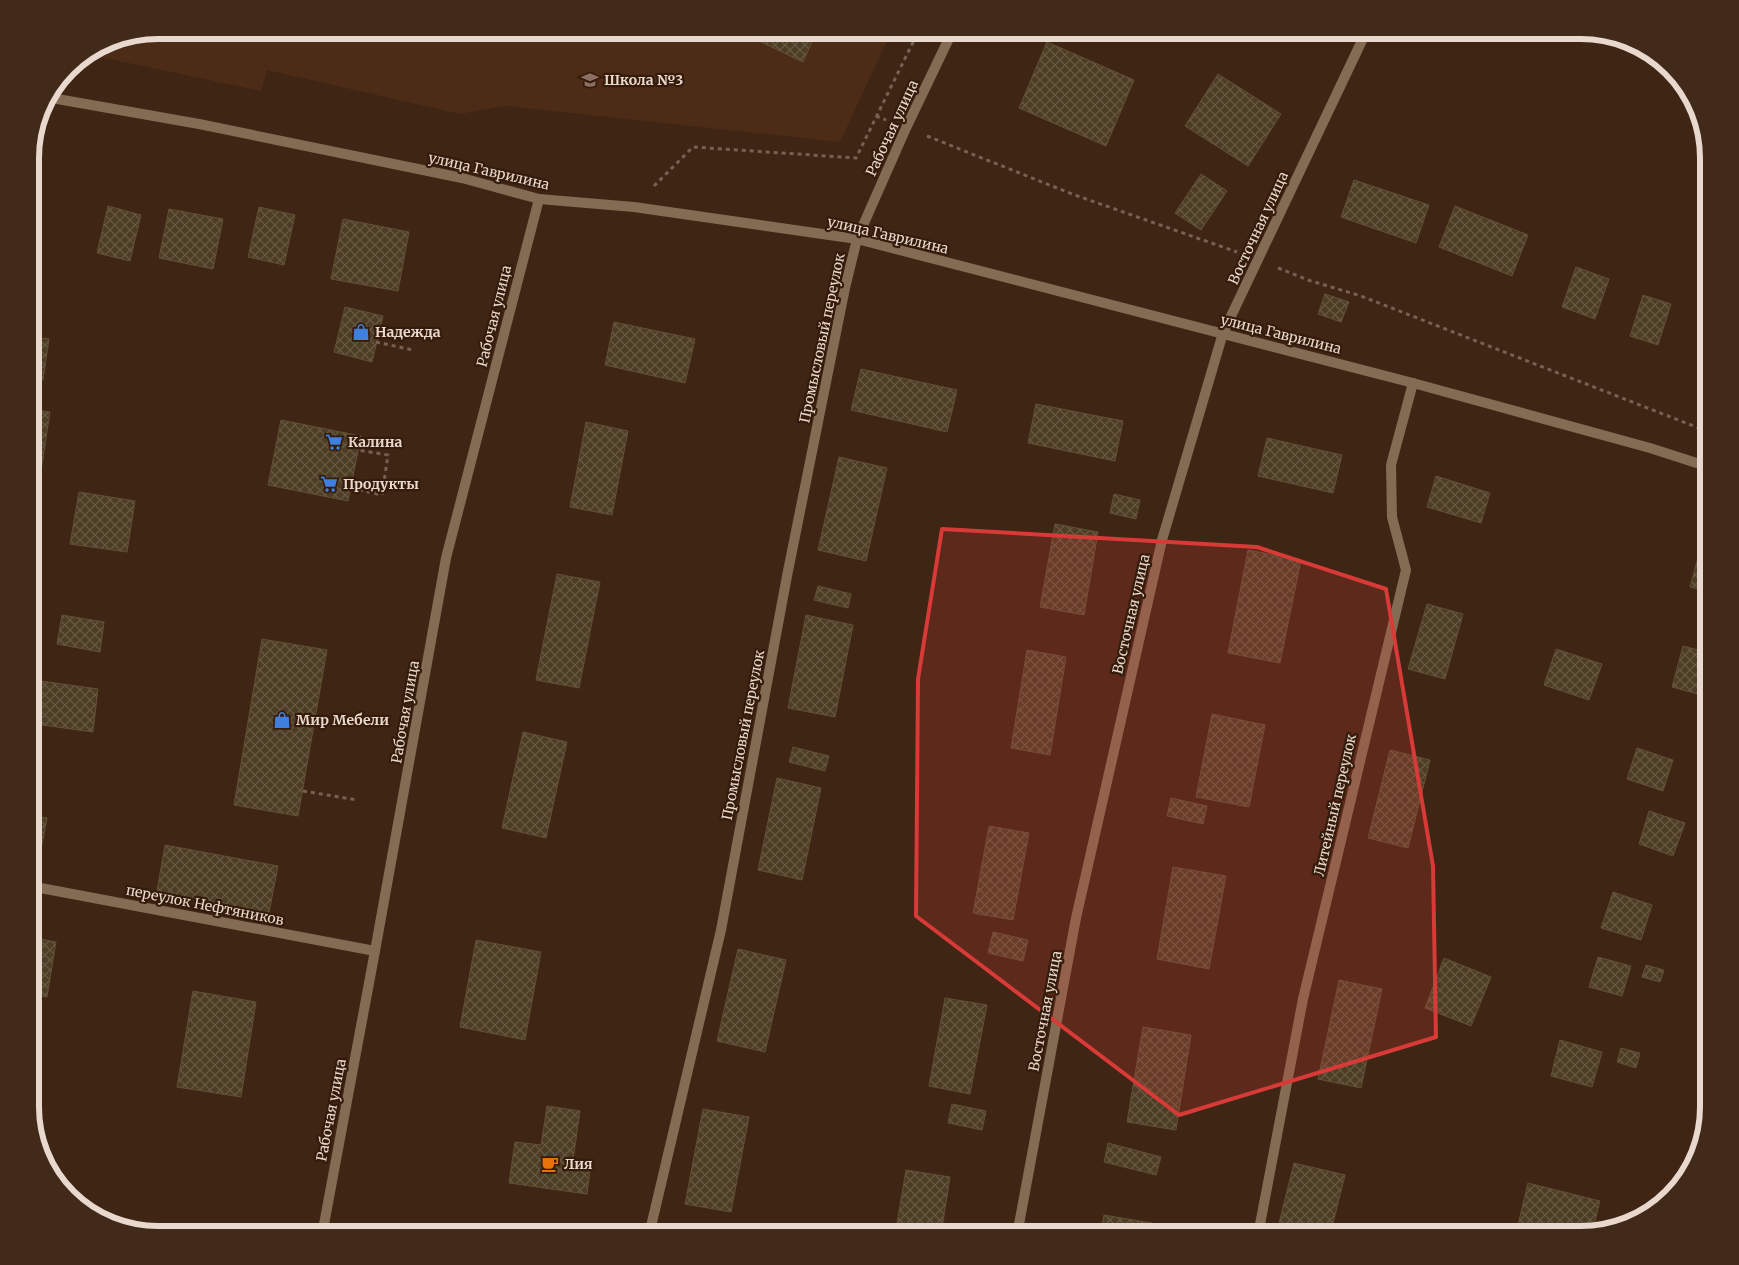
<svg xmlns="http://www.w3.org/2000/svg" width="1739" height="1265" font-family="Merriweather,serif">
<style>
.built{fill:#4c2c17}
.building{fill:url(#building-cross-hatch);stroke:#625034}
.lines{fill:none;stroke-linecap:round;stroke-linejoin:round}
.path{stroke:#786152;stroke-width:3;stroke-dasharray:4 4;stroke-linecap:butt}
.minor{stroke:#846b53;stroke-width:10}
.marked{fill:#d83a38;fill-opacity:0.2;stroke:#d83a38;stroke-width:4;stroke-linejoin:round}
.labels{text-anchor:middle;stroke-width:4.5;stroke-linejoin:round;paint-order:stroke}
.poi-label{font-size:14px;font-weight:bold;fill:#e9d8cd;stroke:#341b0a;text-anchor:start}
.street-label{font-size:14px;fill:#e9d8cd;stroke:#341b0a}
.rim{fill:none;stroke:#e9d8cd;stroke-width:6}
</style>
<defs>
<pattern id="building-cross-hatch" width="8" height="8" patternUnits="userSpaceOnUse" patternTransform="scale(1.25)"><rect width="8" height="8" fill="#4d3d24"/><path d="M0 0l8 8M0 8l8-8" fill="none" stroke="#675843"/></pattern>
</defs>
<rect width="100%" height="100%" fill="#3f2514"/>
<polygon class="built" points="158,30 892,30 840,142 505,106 460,114 267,70 261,91 86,54 109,40"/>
<g class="building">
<polygon points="764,30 817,30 803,62 759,41"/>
<polygon points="1047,42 1134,80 1106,146 1019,108"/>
<polygon points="1218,74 1281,114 1248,166 1185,126"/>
<polygon points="1201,174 1227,191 1201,230 1175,213"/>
<polygon points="1354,180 1429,205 1416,243 1341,217"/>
<polygon points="108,206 141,215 130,261 97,253"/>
<polygon points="1455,206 1528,235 1512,276 1439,247"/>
<polygon points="259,207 295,215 284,265 248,257"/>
<polygon points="169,209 223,219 213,269 159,258"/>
<polygon points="343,219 409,232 398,291 331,279"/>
<polygon points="1576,267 1609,279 1595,319 1562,307"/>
<polygon points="1325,294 1349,302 1341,322 1318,314"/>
<polygon points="1643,295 1671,304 1658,345 1630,336"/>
<polygon points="345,307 383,316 372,362 334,352"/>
<polygon points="614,322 695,339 685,383 605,365"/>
<polygon points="30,337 49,339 43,380 30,378"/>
<polygon points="1709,343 1709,364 1702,362"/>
<polygon points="861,369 957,390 947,432 851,410"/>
<polygon points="1036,404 1123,421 1115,461 1028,443"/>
<polygon points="30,409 50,412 40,478 30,477"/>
<polygon points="281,420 361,436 348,501 268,485"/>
<polygon points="586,422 628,431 612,515 570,507"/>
<polygon points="1267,438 1342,455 1333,493 1258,476"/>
<polygon points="839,457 887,468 866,561 818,550"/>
<polygon points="1436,476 1490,493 1481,523 1427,507"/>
<polygon points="79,492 135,501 127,552 70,544"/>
<polygon points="1114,494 1140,500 1136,519 1110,513"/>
<polygon points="1055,524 1098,532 1084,615 1040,607"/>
<polygon points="1248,550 1301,560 1280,663 1228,653"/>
<polygon points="1699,554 1709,556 1709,592 1690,587"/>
<polygon points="557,574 600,582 579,688 536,680"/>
<polygon points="818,586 851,594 848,608 814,600"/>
<polygon points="1427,604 1463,614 1445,679 1408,669"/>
<polygon points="62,615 104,622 100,652 57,644"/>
<polygon points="806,615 853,625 835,717 788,708"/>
<polygon points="262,639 327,650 298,816 234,805"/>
<polygon points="1683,646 1709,653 1709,697 1672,687"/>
<polygon points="1556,649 1602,664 1589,700 1544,685"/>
<polygon points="1027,650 1066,657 1050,755 1011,748"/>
<polygon points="41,681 98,689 93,732 35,724"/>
<polygon points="1212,714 1265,725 1249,807 1196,797"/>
<polygon points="523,732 567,742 546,838 502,828"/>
<polygon points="793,747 829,756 825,771 789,762"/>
<polygon points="1637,748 1673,760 1663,791 1627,779"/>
<polygon points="1390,750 1430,760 1408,848 1368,838"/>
<polygon points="777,778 821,788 802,880 758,870"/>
<polygon points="1171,798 1207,806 1203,824 1167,816"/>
<polygon points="1649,811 1685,823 1673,856 1639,844"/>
<polygon points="30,815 47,818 40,855 30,854"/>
<polygon points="989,826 1029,833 1013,920 973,913"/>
<polygon points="165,845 278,866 269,913 157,891"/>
<polygon points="1173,867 1226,876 1209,969 1157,959"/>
<polygon points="1613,892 1652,905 1641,940 1601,928"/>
<polygon points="993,932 1028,940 1023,961 988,953"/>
<polygon points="30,937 56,942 47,997 30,994"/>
<polygon points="476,940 541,952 525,1040 460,1027"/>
<polygon points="738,949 786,960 765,1052 717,1041"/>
<polygon points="1598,957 1631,966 1622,996 1589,987"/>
<polygon points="1444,958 1491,977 1471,1026 1425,1008"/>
<polygon points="1646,965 1664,970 1660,982 1642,977"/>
<polygon points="1339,980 1382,989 1361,1088 1318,1079"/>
<polygon points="193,991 256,1002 241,1097 177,1087"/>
<polygon points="945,998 987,1005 970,1094 929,1086"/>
<polygon points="1143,1027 1191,1035 1176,1130 1127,1122"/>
<polygon points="1560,1040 1602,1052 1592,1087 1551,1076"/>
<polygon points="1621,1048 1640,1053 1636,1068 1617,1062"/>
<polygon points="952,1104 986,1111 982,1130 948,1123"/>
<polygon points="30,1106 34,1107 32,1121 30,1116"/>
<polygon points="547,1106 580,1111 573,1160 591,1163 587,1194 509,1183 515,1142 541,1145"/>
<polygon points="703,1109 749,1117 731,1212 685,1204"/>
<polygon points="1108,1143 1161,1157 1156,1175 1104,1162"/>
<polygon points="1294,1163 1345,1175 1330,1235 1276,1235"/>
<polygon points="906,1170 950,1177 941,1235 895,1235"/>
<polygon points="1528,1183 1600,1201 1592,1233 1582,1235 1543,1235 1517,1229"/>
<polygon points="1104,1215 1152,1223 1150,1235 1100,1235"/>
<polygon points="158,1228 200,1235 156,1235"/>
</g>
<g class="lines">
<g class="path">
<polyline points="876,116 886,120"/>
<polyline points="927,136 1072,194 1237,252"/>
<polyline points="654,186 693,147 856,158 919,30"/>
<polyline points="1278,268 1308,280 1361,296 1709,432"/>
<polyline points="376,342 413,350"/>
<polyline points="351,488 382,495 388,455 358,450"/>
<polyline points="303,791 357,800"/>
</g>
<g class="minor">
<polyline points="46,97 199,124 462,178 539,199 634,207 857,239 1413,383 1650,448 1709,467"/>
<polyline points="30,556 36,521 30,520"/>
<polyline points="30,886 375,951"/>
<polyline points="322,1235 375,951 446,558 539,199"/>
<polyline points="649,1235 721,930 787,576 845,288 857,239 906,128 953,30"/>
<polyline points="1017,1235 1076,918 1162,540 1223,333 1367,30"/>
<polyline points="1258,1235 1303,999 1406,570 1392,517 1391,465 1413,383"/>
</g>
</g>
<path class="marked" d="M942,529L1257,547L1386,589L1433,866L1436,1037L1179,1115L916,916L918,679Z"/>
<defs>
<g id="school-bare" transform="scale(1.35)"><path d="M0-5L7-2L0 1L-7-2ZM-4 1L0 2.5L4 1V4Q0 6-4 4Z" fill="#8d6e63" stroke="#341b0a" stroke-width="2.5" paint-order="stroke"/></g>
<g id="shop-bare" transform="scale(1.35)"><path d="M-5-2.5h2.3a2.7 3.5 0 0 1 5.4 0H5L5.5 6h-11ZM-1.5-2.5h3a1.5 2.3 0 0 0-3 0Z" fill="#3f7fe0" stroke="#341b0a" stroke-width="2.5" paint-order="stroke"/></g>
<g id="supermarket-bare" transform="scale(1.35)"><path d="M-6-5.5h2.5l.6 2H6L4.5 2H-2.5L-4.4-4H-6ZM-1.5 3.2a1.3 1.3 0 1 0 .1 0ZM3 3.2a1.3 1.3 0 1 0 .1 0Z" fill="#3f7fe0" stroke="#341b0a" stroke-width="2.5" paint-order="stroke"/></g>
<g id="cafe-bare" transform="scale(1.35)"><path d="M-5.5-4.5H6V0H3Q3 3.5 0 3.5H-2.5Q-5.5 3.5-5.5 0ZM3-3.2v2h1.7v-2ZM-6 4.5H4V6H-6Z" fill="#e8710a" stroke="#341b0a" stroke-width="2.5" paint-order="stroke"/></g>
</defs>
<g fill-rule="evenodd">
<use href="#school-bare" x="590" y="80"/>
<use href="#shop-bare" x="361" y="332"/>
<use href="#supermarket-bare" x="334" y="442"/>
<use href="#supermarket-bare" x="329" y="484"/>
<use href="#shop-bare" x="282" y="720"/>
<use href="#cafe-bare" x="550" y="1164"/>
</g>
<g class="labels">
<g class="poi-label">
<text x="604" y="85">Школа №3</text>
<text x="375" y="337">Надежда</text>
<text x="348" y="447">Калина</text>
<text x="343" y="489">Продукты</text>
<text x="296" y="725">Мир Мебели</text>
<text x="564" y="1169">Лия</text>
</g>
<g class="street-label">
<text transform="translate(892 128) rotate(-65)" y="5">Рабочая улица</text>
<text transform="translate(489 171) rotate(13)" y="5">улица Гаврилина</text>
<text transform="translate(1258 228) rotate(-65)" y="5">Восточная улица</text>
<text transform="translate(888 235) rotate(13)" y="5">улица Гаврилина</text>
<text transform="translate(494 316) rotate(-76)" y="5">Рабочая улица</text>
<text transform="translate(1281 334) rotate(14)" y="5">улица Гаврилина</text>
<text transform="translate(822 338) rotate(-78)" y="5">Промысловый переулок</text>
<text transform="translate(1131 614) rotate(-77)" y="5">Восточная улица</text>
<text transform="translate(405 712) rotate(-80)" y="5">Рабочая улица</text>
<text transform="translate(743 735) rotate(-79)" y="5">Промысловый переулок</text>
<text transform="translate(1335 805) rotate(-77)" y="5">Литейный переулок</text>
<text transform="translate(205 905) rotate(11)" y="5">переулок Нефтяников</text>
<text transform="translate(1045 1011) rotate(-79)" y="5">Восточная улица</text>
<text transform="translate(331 1110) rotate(-79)" y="5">Рабочая улица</text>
</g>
</g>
<path d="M0 0H1739V1265H0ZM158 39H1581A119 119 0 0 1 1700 158V1107A119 119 0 0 1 1581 1226H158A119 119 0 0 1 39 1107V158A119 119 0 0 1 158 39Z" fill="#422a1a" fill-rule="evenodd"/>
<path class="rim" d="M158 39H1581A119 119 0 0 1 1700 158V1107A119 119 0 0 1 1581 1226H158A119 119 0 0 1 39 1107V158A119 119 0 0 1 158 39Z"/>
</svg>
